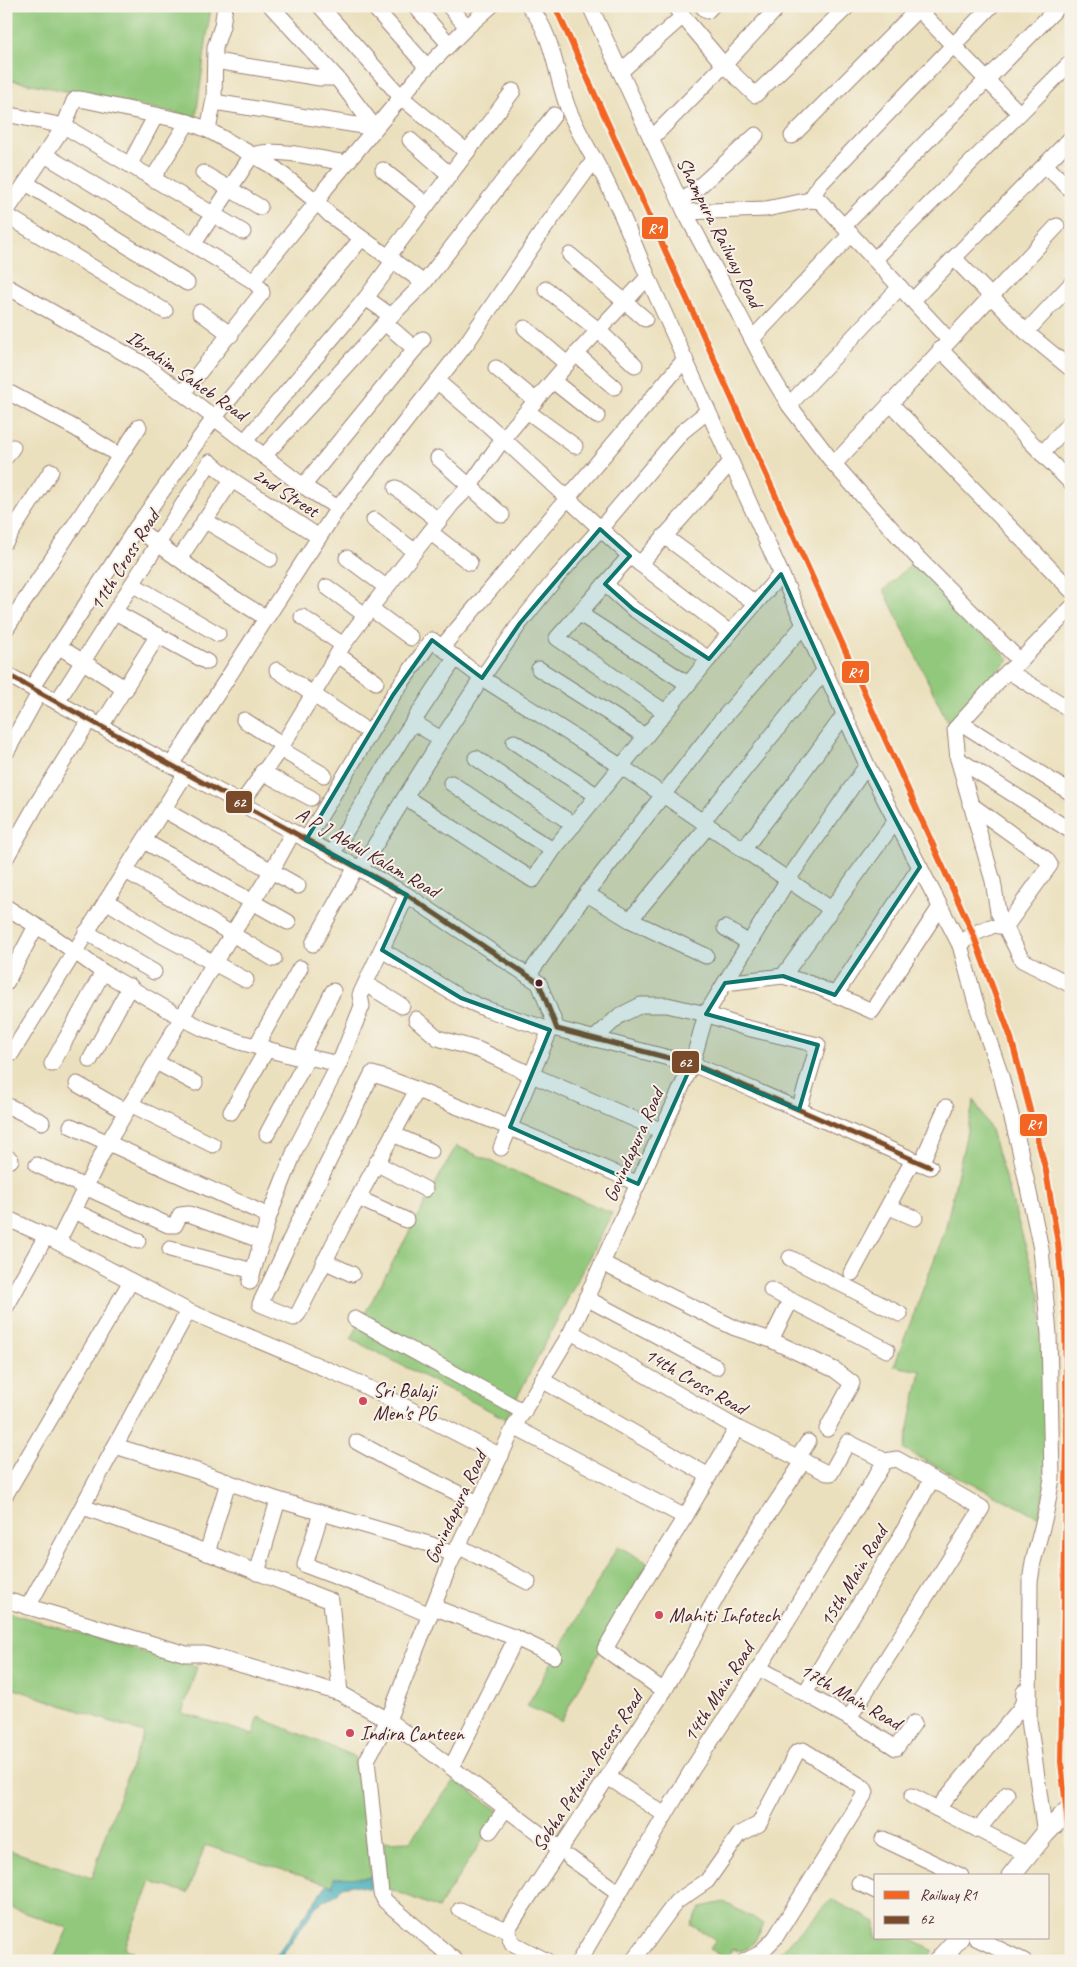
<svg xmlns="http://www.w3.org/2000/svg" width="1077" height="1967" font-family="Caveat,sans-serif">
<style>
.green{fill:#91c87b;stroke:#6e7453}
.water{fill:#3eadbb;stroke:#446673}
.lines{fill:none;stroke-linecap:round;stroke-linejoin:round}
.minor-casing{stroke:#9a8074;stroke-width:17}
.major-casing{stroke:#9a8074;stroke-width:21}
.minor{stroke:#fff;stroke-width:15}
.major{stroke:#fff;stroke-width:19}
.bus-1-casing{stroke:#f7f3e8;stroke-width:9}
.bus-1{stroke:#7a4b2a;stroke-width:5}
.rail-1-casing{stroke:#f7f3e8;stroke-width:10}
.rail-1{stroke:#f26522;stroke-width:6}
.marked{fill:#0f766e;fill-opacity:0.2;stroke:#0f766e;stroke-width:4;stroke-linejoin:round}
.bus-dot{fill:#4a1f2b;stroke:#f7f3e8;stroke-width:2}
.poi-dot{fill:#d1495b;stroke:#f7f3e8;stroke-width:2}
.labels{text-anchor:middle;stroke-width:4;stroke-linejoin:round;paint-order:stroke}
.street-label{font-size:20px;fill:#4a1f2b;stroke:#f7f3e8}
.poi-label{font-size:20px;fill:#4a1f2b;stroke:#f7f3e8;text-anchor:start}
.line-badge{stroke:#f7f3e8;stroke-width:2}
.badge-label{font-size:14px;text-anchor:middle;font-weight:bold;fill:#fff}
</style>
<rect width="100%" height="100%" fill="#f7f3e8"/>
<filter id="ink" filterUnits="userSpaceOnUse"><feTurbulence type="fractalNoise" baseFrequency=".02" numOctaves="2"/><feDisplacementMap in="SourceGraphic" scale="10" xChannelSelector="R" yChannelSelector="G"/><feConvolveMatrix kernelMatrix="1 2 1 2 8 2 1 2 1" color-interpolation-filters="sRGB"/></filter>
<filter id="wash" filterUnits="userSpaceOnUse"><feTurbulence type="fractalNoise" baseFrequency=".0096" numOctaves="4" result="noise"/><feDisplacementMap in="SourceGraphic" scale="20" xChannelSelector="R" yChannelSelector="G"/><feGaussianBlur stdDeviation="1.12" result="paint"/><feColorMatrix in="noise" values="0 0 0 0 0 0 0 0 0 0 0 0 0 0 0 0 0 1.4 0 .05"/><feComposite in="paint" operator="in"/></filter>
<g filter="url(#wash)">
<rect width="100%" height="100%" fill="#ebe0bd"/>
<g class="green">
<polygon points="6,6 211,6 196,117 6,79"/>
<polygon points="916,559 1009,660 948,723 884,590"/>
<polygon points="974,1100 991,1130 1040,1295 1050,1460 1039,1517 904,1450 921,1371 894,1366 945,1231"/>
<polygon points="456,1146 612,1213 506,1419 351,1339"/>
<polygon points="618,1546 648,1563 561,1721 527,1706"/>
<polygon points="6,1612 197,1667 182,1713 254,1735 258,1717 354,1756 365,1824 371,1877 334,1878 333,1886 205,1845 188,1893 151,1882 125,1948 151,1961 53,1961 68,1928 6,1906 6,1849 92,1878 114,1811 144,1733 6,1686"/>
<polygon points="454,1780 501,1812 438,1908 385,1887 384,1842 410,1841"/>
<polygon points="831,1899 876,1922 876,1938 908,1938 934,1951 922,1961 772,1961"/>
<path d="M724,1902L764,1924C757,1937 750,1956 732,1949L727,1958L710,1949L716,1940L691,1925L701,1907Z"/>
</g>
<polygon class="water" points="371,1877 370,1889 353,1885 342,1887 337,1894 317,1905 278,1961 272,1961 327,1884 333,1886 334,1878"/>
</g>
<g filter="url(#ink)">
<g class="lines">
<g class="minor-casing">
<g id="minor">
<polyline points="225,6 222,26 215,47 214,99 208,130 272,166 317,202 253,281"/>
<polyline points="271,6 337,78 375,128"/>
<polyline points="320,6 401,97 467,152"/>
<polyline points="373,6 427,67"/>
<polyline points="415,6 449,44"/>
<polyline points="449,6 467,27"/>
<polyline points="491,6 467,27 422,72 325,189 317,202 330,215 424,283 554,115"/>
<path d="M529,6C554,35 555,74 568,108C578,133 593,156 605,179C621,211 634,244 648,277L867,765L960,945L973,934L990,927"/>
<polyline points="590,6 685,212 771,375 789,405 834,464 916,556 1020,661"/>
<polyline points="674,6 724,65 755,95 848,6"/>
<polyline points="702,6 707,11 712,6"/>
<polyline points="915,6 1019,113"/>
<polyline points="215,61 320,78 337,78"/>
<polyline points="620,72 683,16"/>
<polyline points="214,102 375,128"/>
<polyline points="6,114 64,126 6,212"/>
<polyline points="208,130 188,122 80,99 76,99 74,101 64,126 243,232"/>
<polyline points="792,136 921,6"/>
<polyline points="651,139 724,65 779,6"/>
<polyline points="410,140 450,175"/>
<polyline points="45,155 253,281 261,289 262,293 183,393"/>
<polyline points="130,164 156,115"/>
<polyline points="1045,165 1071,190"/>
<polyline points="383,170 427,205"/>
<polyline points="203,173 260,207"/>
<polyline points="153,178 188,122"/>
<polyline points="26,183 187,283"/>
<polyline points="810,200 821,183 991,6"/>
<polyline points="681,203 756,135"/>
<polyline points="685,212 766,209 810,200 820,201 949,340"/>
<polyline points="6,215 165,311"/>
<polyline points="844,226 1059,6"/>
<path d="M193,245L252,155C279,147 318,159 346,163"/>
<polyline points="570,255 645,319"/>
<polyline points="388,257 513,91"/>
<polyline points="954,258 1026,332 1071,369"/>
<polyline points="875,259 1071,62"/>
<polyline points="6,286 147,366 303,486 338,508"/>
<polyline points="546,289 598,330 635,365"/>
<polyline points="913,300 1071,138"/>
<polyline points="200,312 231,335"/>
<polyline points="391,316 424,283"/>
<polyline points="385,323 415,349"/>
<polyline points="525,328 567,364"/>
<polyline points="1026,332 1071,284"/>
<polyline points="752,339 851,234"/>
<polyline points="940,349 1071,483"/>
<polyline points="576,354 614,387"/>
<polyline points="496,368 536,401"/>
<polyline points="437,381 486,423 630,556 730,633 781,574"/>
<polyline points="553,381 597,416"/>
<polyline points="6,391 75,428 120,456"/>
<polyline points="890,403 1071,590"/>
<polyline points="789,405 900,287"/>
<polyline points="527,411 575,446"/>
<polyline points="708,411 682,432 600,529 556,578 520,623 482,678 622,767 831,909"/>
<polyline points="245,441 366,298 394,260"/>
<polyline points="1042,454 1071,421"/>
<polyline points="264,456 391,316 366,298"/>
<polyline points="6,457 13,447"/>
<polyline points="438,458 502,515"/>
<polyline points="834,464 1057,226"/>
<polyline points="303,486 423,339"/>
<polyline points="396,488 439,521"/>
<polyline points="204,520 270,559"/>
<polyline points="374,520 414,551"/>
<polyline points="136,528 223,591 266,618"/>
<polyline points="430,532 470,563"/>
<polyline points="664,536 755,603"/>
<polyline points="6,541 51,471"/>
<polyline points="630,556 557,638 665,712"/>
<polyline points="347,558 386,587"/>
<polyline points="179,559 232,480"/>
<polyline points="640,564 731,462"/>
<polyline points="132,584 218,634"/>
<polyline points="605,584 633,609 709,659"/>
<polyline points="327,587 365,615"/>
<polyline points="370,608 411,638"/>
<polyline points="1071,608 1020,661 1002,677 955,729 958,759 993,881 998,912 1022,960 1071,985"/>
<polyline points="115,612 207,662"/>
<polyline points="580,614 688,684"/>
<polyline points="302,617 343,645"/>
<polyline points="6,629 139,427"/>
<polyline points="58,646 126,689"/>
<polyline points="442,647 685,359"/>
<polyline points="338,655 376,682"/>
<polyline points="539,669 645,736"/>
<polyline points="277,670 361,727"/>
<polyline points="1008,671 1071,710"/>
<polyline points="6,674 407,895 539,983 557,1029 692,1064 738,1083 930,1167"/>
<polyline points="32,687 136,528 214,418 361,239"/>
<polyline points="57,702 210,462 232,480 319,537"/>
<polyline points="244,720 283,745"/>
<polyline points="413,722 441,739"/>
<polyline points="961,723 1071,793"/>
<polyline points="101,726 158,635"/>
<polyline points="514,742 598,796"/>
<polyline points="280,749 324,775"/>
<polyline points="6,753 39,693"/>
<polyline points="476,758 574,825"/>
<polyline points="958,759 1071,831"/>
<polyline points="171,765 338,508 466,344 544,229 595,159"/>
<polyline points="262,772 311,798"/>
<polyline points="451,783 516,827 553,850 730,633"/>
<polyline points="405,797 533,880 553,850"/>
<polyline points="241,804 280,749 343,645 376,601 452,504 469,487 503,439 567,364 648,277"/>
<polyline points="970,804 1046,859 1050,865 1006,926 998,926"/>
<polyline points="164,810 298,886"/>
<polyline points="702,822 825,670"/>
<polyline points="306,840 393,695 432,640 482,678 437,746 360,869"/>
<polyline points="144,841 288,922"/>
<polyline points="743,850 797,780 844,715"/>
<polyline points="332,854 403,737 456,657"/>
<polyline points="6,858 36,805 90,719"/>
<polyline points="126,871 274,959"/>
<polyline points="587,894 630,920 706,956"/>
<polyline points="106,901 163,936 246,980"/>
<polyline points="6,907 51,935 103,972 182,1018 204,1029 240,1042 300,1058 308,1057 339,1064"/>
<polyline points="630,920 708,826"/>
<polyline points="725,928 749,943"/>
<polyline points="86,932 154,972"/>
<polyline points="313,944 356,867"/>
<polyline points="960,945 975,1000 1001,1076 1019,1146 1041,1249 1049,1334 1052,1478 1046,1512 1033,1562 1030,1582 1029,1720 1045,1834"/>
<polyline points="382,950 461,998 486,1009 550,1030"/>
<polyline points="528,976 580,902 718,724 804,625"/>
<polyline points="783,976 811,984 872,1011 940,907"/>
<polyline points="6,983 36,926"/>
<polyline points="725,983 783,976 896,820"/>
<polyline points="366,984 402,1006"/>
<polyline points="835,995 920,867"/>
<polyline points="416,1019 438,1038 479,1050 532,1075 662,1131"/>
<polyline points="594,1039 619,1016 641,1005 667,1005 706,1014 743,1027 818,1045 799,1110"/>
<polyline points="256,1046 300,968"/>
<polyline points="11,1054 186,773"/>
<polyline points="300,1058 333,991"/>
<polyline points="90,1060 130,986"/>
<polyline points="156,1062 195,1083"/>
<polyline points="52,1064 103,972"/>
<polyline points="77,1084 126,1112"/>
<path d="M417,1090L341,1229L298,1314L294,1318L260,1304L302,1215L372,1074C403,1082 432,1097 461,1108C521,1132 580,1156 638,1184"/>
<polyline points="130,1104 213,1145"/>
<polyline points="6,1105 42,1122"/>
<polyline points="231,1112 267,1049"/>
<polyline points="71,1126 269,1216 250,1282"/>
<polyline points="267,1134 308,1057"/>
<polyline points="393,1134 431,1151"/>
<polyline points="501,1148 553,1023"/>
<polyline points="6,1157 11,1160"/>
<polyline points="376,1163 425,1189"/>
<polyline points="921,1164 946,1107"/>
<polyline points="37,1165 168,1225 175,1225 180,1215 189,1214 262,1241"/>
<polyline points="358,1198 406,1220"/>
<polyline points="889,1207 915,1218"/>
<polyline points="74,1211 138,1241"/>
<polyline points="269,1216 296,1148 339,1064 362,1006 360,995 407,895"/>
<polyline points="6,1218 46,1236 188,1311 357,1382 501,1456"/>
<polyline points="58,1242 107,1144 214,963 271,872 293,832"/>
<polyline points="170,1249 253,1271"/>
<polyline points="790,1258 900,1314"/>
<polyline points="324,1261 352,1274"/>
<polyline points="602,1263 735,1328 771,1340 835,1370 852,1383 827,1429"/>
<polyline points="852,1273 913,1160"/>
<polyline points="771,1290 887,1350"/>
<polyline points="586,1298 716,1367"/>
<polyline points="6,1307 46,1236"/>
<polyline points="355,1319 524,1412"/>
<polyline points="571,1332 737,1428 827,1473 831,1473 848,1442 885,1461 759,1668 693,1768 579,1961"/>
<polyline points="771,1340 791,1300"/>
<polyline points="542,1380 709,1476"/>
<polyline points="514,1427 685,1517 643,1584 605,1649 664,1691 507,1930 512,1943 547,1961"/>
<polyline points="357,1442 388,1459 478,1503"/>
<polyline points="115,1446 197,1471 278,1500 432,1545 454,1555"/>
<polyline points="798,1458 808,1442"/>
<polyline points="6,1494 131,1281"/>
<polyline points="83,1507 162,1535 331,1601 340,1693"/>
<polyline points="321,1513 305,1565 379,1593 430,1615"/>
<polyline points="685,1517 737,1428"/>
<polyline points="458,1546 528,1582"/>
<polyline points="207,1553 228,1482"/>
<polyline points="257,1573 278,1500"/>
<polyline points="6,1600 186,1654 204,1654 340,1693 388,1720 560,1849"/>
<polyline points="28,1607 188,1311"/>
<polyline points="433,1607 516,1638 452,1766"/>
<polyline points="516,1638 554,1656"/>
<polyline points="759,1668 849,1718 896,1748 914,1723"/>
<polyline points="664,1691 730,1573 804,1460"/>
<polyline points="805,1693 898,1541 932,1479"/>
<polyline points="849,1718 982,1508 897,1459 885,1461"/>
<polyline points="608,1777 665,1815"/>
<polyline points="912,1796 1028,1855"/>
<polyline points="937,1809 1019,1710 1023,1703 1024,1691"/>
<polyline points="978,1830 1007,1794"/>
<polyline points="490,1831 506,1808"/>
<polyline points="883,1839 961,1876"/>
<polyline points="570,1858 619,1893"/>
<polyline points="859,1883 876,1891"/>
<polyline points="460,1910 507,1930"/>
<polyline points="976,1938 1024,1961"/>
<polyline points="944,1956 956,1961"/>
<polyline points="456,1961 385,1901 381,1893 367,1760 388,1720 450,1564 514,1427 571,1332 692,1064 706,1014 787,881 867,765"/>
<polyline points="633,1961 676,1902 707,1881 740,1834 759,1824 797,1752 803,1750 864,1788 866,1792 775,1938 759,1954 745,1961"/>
</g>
</g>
<g class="major-casing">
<g id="major">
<polyline points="1011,1876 1045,1834 1071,1807"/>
<polyline points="938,1961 959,1938"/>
</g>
</g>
<use href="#minor" class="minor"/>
<use href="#major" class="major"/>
<g class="bus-1-casing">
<polyline id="bus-1" points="6,674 407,895 539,983 557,1029 692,1064 738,1083 930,1167"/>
</g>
<use href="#bus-1" class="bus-1"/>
<g class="rail-1-casing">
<polyline id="rail-1" points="555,6 973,934 1011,1038 1046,1171 1058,1243 1065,1316 1067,1442 1061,1762 1071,1852"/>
</g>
<use href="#rail-1" class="rail-1"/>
</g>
</g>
<path class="marked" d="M600,529L630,556L605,584L633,609L709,659L781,574L867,765L920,867L835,995L783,976L725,983L706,1014L818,1045L799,1110L692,1064L638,1184L510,1127L550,1030L461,998L382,950L407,895L306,840L393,695L432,640L482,678L520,623Z"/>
<circle class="bus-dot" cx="539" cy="983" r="4.5"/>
<g class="poi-dot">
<circle cx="363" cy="1401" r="5"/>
<circle cx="659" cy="1615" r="5"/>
<circle cx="350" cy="1733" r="5"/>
</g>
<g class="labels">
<g class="street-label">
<text transform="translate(720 232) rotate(63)" y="7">Shampura Railway Road</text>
<text transform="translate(187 375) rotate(35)" y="7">Ibrahim Saheb Road</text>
<text transform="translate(286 492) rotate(33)" y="7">2nd Street</text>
<text transform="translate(124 560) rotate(-58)" y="7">11th Cross Road</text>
<text transform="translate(368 852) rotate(30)" y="7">A P J Abdul Kalam Road</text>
<text transform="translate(633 1145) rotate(-66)" y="7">Govindapura Road</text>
<text transform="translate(696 1381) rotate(30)" y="7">14th Cross Road</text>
<text transform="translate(455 1507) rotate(-65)" y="7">Govindapura Road</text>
<text transform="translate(853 1576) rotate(-59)" y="7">15th Main Road</text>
<text transform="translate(718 1692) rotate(-57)" y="7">14th Main Road</text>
<text transform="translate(851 1696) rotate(30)" y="7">17th Main Road</text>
<text transform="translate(587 1771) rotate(-57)" y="7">Sobha Petunia Access Road</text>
</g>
<g class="poi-label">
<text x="373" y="1397">Sri Balaji<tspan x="373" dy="23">Men's PG</tspan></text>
<text x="669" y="1622">Mahiti Infotech</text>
<text x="360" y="1740">Indira Canteen</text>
</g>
</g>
<g class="line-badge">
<rect x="641" y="216" width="28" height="24" rx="5" fill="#f26522"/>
<rect x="841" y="660" width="29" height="24" rx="5" fill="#f26522"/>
<rect x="225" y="790" width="28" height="24" rx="5" fill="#7a4b2a"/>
<rect x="671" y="1050" width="29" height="24" rx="5" fill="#7a4b2a"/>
<rect x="1019" y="1113" width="29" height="24" rx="5" fill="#f26522"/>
</g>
<g class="badge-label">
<text x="655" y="233">R1</text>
<text x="855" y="677">R1</text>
<text x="239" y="807">62</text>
<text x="685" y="1067">62</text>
<text x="1034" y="1129">R1</text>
</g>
<rect width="1077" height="1967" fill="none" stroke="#f7f3e8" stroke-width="25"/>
<rect x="874" y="1874" width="175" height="65" fill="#f7f3e8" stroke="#b29e9c"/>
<rect x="884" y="1891" width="25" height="8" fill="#f26522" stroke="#b29e9c"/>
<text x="920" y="1900" font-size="15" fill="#4a1f2b">Railway R1</text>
<rect x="884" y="1916" width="25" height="8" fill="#7a4b2a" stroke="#b29e9c"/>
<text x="920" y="1924" font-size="15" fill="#4a1f2b">62</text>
</svg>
